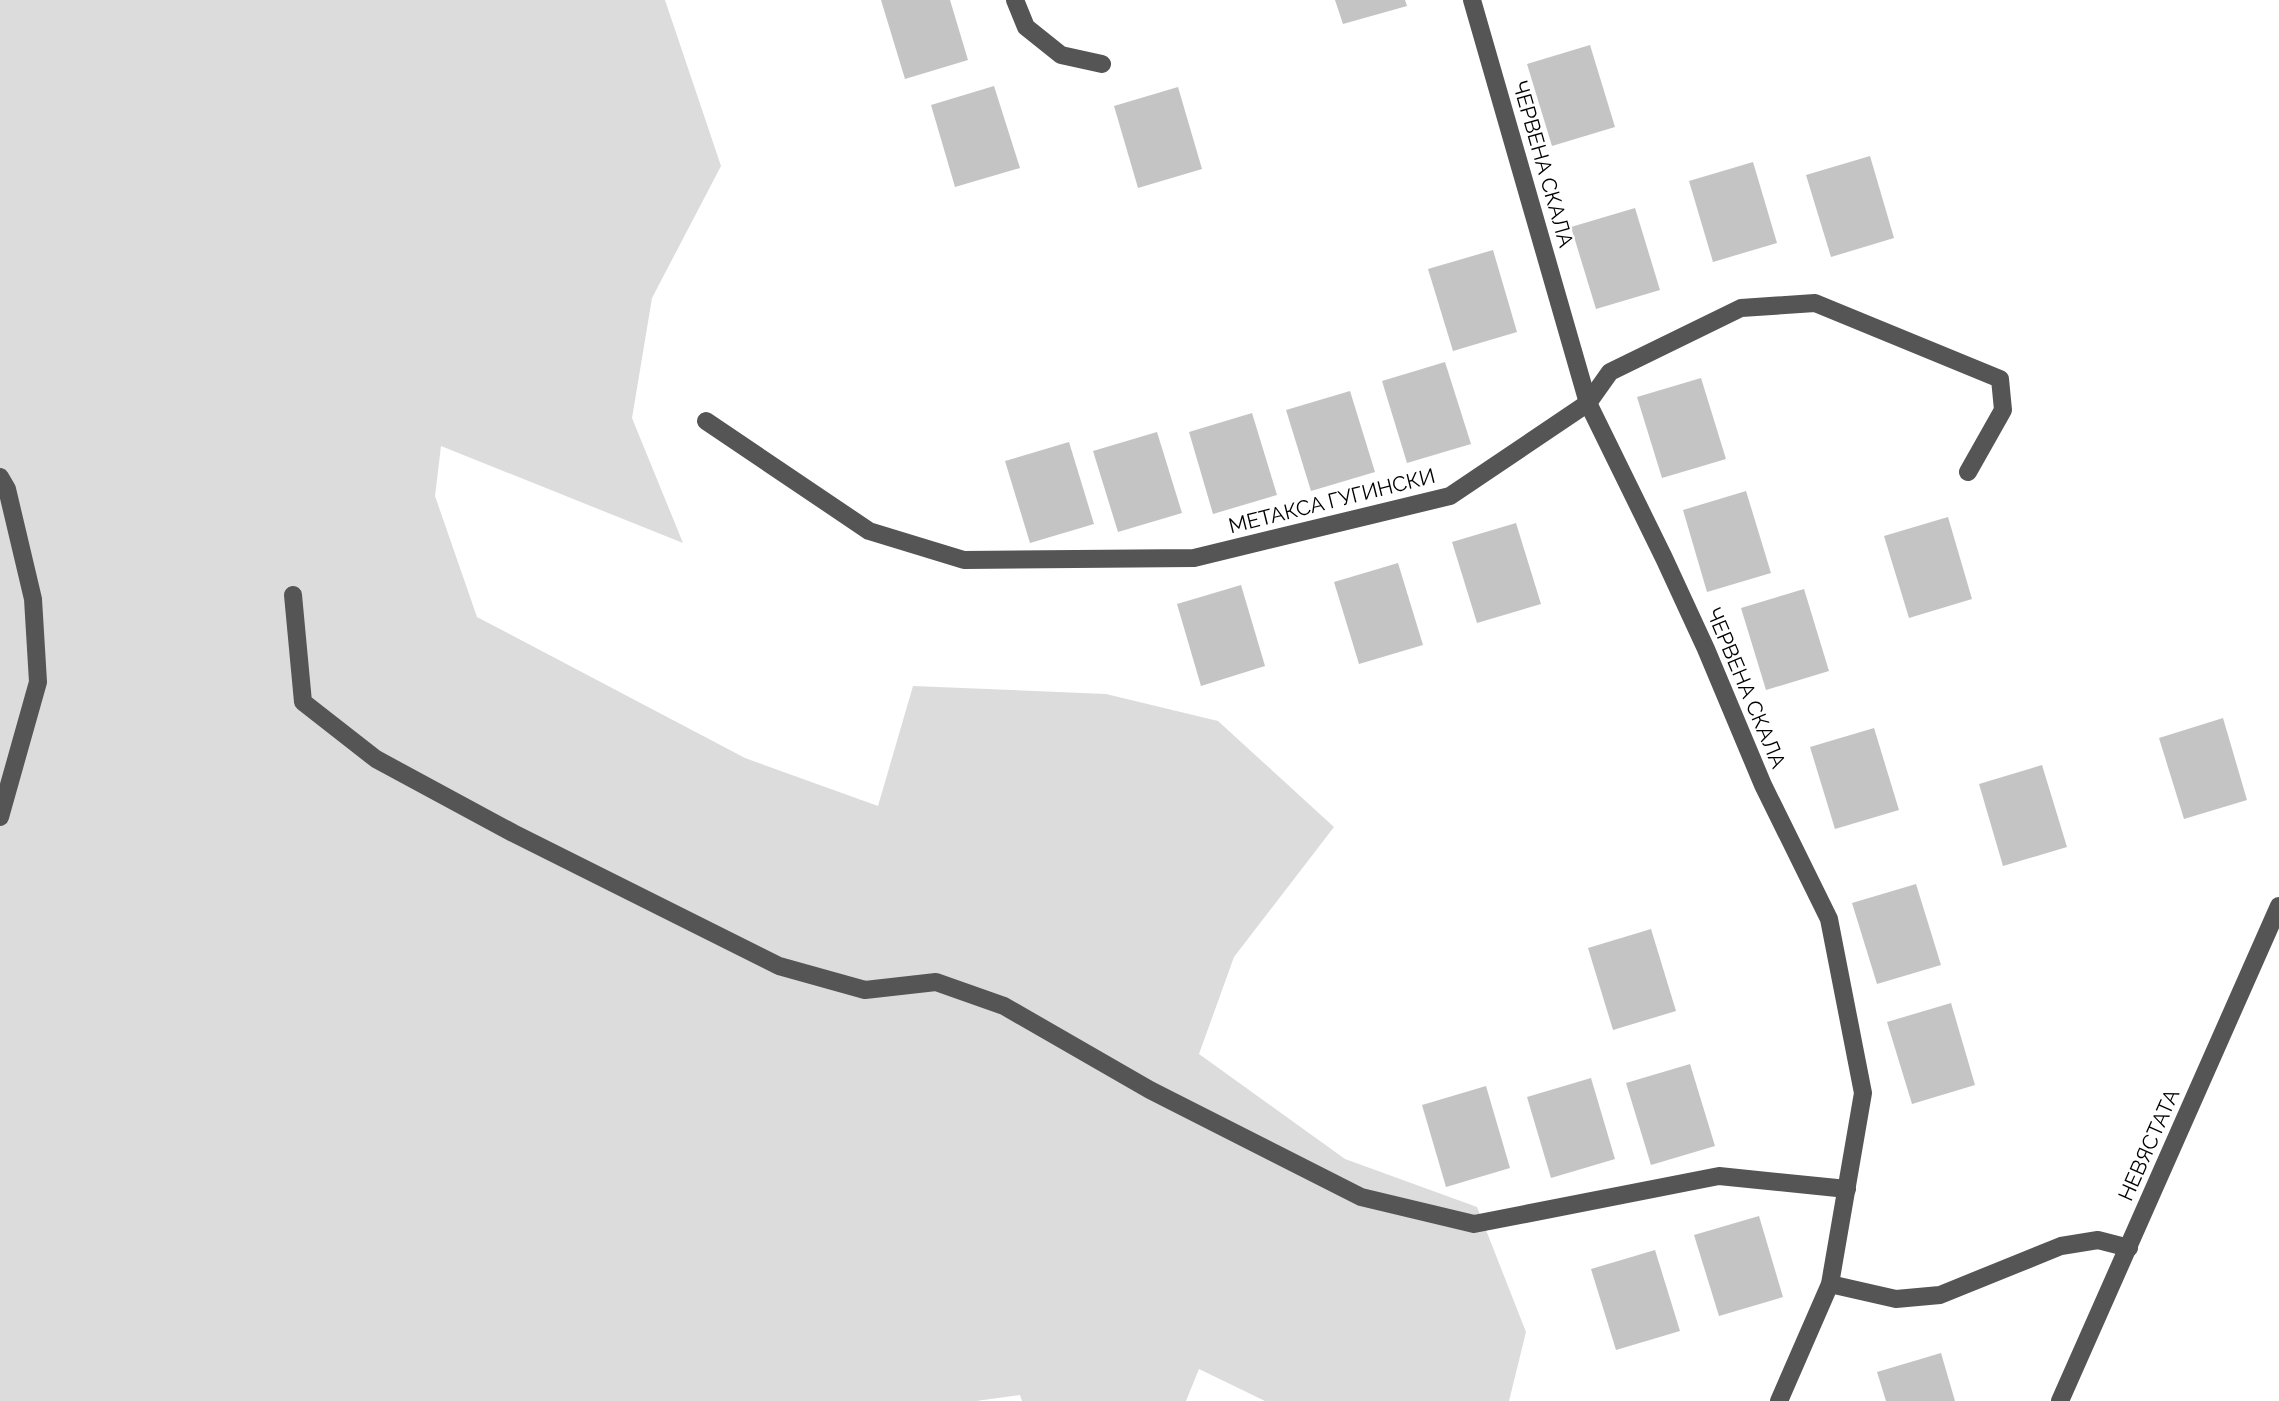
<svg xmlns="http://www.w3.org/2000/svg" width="2279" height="1401" font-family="Raleway,sans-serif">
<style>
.green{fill:#dcdcdc}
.building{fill:#c4c4c4}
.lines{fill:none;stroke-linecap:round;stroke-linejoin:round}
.minor{stroke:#555;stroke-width:18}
.labels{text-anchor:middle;stroke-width:5;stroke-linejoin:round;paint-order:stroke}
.street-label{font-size:21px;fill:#000;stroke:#fff}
</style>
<rect width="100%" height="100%" fill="#fff"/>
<polygon class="green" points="0,0 665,0 721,166 652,298 632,418 683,543 441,446 435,496 477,617 745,758 878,806 913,686 1106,694 1218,721 1334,827 1234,957 1199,1054 1345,1159 1477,1207 1526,1332 1509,1401 1265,1401 1199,1369 1186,1401 1022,1401 1020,1395 976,1401 0,1401"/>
<g class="building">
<polygon points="881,0 950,0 968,60 905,79"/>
<polygon points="1335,0 1405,0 1407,6 1343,24"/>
<polygon points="1590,45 1615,127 1552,146 1527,64"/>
<polygon points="994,86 1020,168 955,187 931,105"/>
<polygon points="1178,87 1202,169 1138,188 1114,106"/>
<polygon points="1870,156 1894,238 1831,257 1806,175"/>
<polygon points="1753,162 1777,243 1713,262 1689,181"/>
<polygon points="1635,208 1660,290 1596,309 1571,227"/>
<polygon points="1493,250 1517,332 1453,351 1428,269"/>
<polygon points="1445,362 1471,444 1407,463 1382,381"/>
<polygon points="1701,378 1726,459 1662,478 1637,397"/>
<polygon points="1350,391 1375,472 1311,491 1286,410"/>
<polygon points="1252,413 1277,495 1213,514 1189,432"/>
<polygon points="1157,432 1182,513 1118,532 1093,451"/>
<polygon points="1069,442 1094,524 1030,543 1005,461"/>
<polygon points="1746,491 1771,573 1707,592 1683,510"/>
<polygon points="1948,517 1972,599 1909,618 1884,536"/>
<polygon points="1516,523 1541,604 1477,623 1452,542"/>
<polygon points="1398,563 1423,645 1359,664 1334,582"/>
<polygon points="1241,585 1265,666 1201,686 1177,604"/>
<polygon points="1804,589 1829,671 1766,690 1741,608"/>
<polygon points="2223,718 2247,800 2184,819 2159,738"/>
<polygon points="1874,728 1899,810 1835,829 1810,747"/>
<polygon points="2042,765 2067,847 2003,866 1979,784"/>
<polygon points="1916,884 1941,965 1877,984 1852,903"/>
<polygon points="1651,929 1676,1011 1613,1030 1588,948"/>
<polygon points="1951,1003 1975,1085 1912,1104 1887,1022"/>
<polygon points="1690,1064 1715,1146 1651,1165 1626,1083"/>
<polygon points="1591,1078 1615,1159 1551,1178 1527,1097"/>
<polygon points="1486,1086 1510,1168 1446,1187 1422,1105"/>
<polygon points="1759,1216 1783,1297 1719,1316 1694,1235"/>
<polygon points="1655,1250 1680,1331 1616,1350 1591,1269"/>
<polygon points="1941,1353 1955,1401 1886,1401 1877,1372"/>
</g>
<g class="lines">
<g class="minor">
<polyline points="1015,0 1026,27 1061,55 1102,64"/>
<polyline points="1472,0 1588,403 1664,558 1706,649 1763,785 1829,919 1863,1093 1830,1284 1779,1401"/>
<polyline points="706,421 869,531 964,560 1194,558 1450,496 1588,403 1610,372 1741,308 1815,303 2000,379 2003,410 1968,472"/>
<polyline points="0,477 7,489 33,599 38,682 0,817"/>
<polyline points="293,595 303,702 376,759 513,833 779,966 865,990 936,982 1004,1006 1150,1090 1361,1197 1474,1224 1719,1176 1847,1189"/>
<polyline points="1830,1284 1896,1299 1940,1295 2061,1246 2098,1240 2129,1248"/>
<polyline points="2060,1401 2279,906"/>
</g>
</g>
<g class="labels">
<g class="street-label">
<text transform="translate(1543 164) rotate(74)" y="7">ЧЕРВЕНА СКАЛА</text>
<text transform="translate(1332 501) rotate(-14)" y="7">МЕТАКСА ГУГИНСКИ</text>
<text transform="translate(1746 688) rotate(67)" y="7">ЧЕРВЕНА СКАЛА</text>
<text transform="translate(2149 1145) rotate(-66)" y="7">НЕВЯСТАТА</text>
</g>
</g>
</svg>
